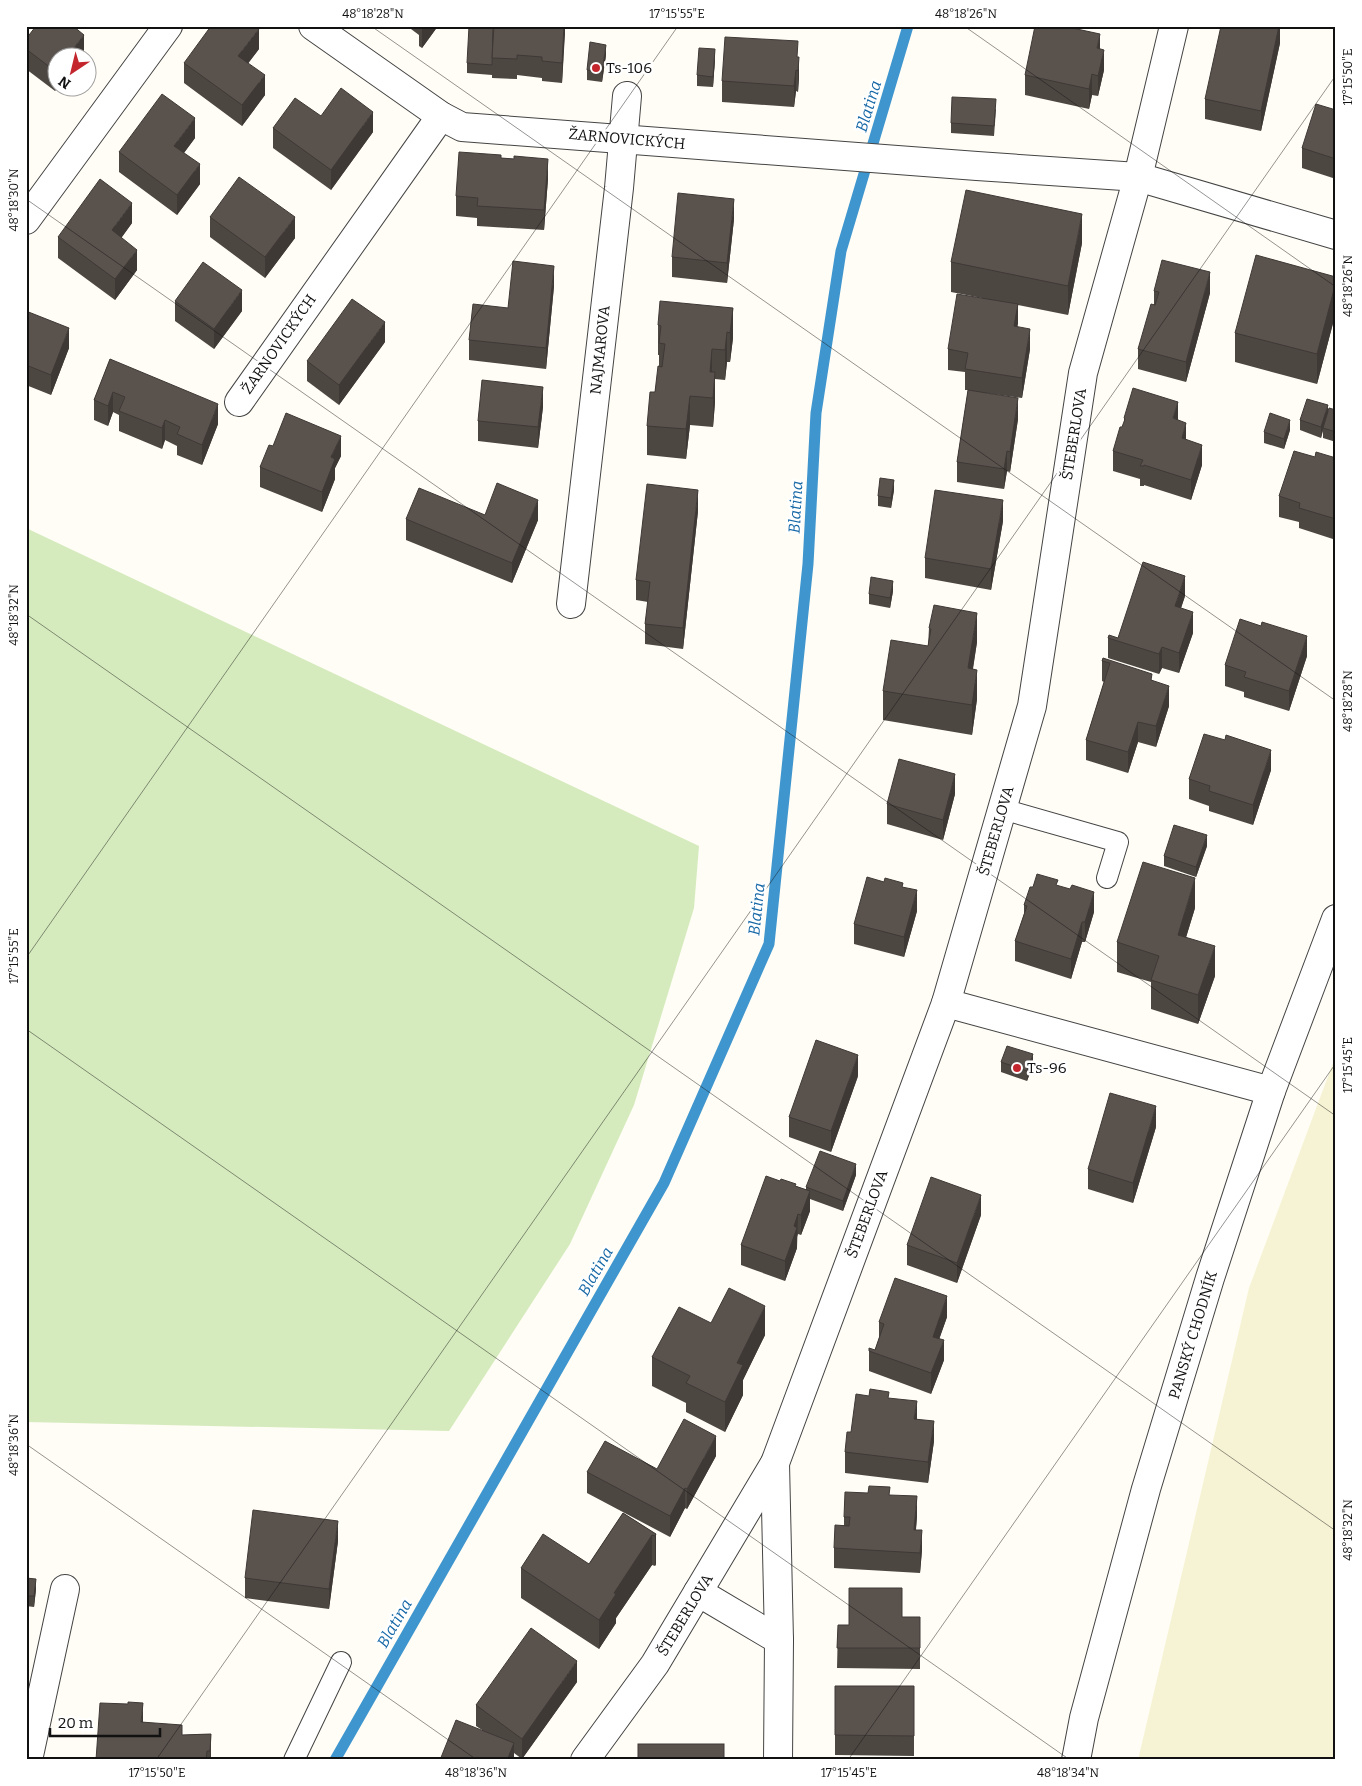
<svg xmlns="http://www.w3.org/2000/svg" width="1362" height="1786" font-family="Bitter,serif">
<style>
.farmland{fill:#f6f3d4}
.green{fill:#d5ebbd}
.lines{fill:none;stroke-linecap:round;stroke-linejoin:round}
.stream{stroke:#3f96cf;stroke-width:11}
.lane-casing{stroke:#444;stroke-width:22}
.street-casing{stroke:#444;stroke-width:30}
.lane{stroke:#fff;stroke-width:20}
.street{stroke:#fff;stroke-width:28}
.wall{fill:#4d4742}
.shaded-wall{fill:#3f3936}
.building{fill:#5a524d;stroke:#3f3936}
.ticks{fill:none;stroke:#111;stroke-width:1;stroke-opacity:0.45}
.poi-dot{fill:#c4262e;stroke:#fff;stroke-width:2}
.labels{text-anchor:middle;stroke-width:5;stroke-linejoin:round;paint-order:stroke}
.poi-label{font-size:15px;fill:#111;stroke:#fff;text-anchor:start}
.street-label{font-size:15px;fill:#111;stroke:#fff}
.water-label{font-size:16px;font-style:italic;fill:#1768a6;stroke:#fff}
.neatline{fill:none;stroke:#111;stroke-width:2}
.ticks-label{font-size:12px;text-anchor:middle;fill:#111}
</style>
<rect width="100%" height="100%" fill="#fffdf5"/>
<polygon class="farmland" points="1336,1055 1336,1760 1138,1760 1249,1288"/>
<polygon class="green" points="26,528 699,846 694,908 634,1105 570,1244 449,1431 26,1422"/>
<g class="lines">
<polyline class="stream" points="335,1760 664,1183 769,944 808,564 816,413 841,251 908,26"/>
<g class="lane-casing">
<g id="lane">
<polyline points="1002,809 1118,842 1107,878"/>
<polyline points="294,1760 341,1662"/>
</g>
</g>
<g class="street-casing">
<g id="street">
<polyline points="313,26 441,116 462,127 977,166 1138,177 1336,235"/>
<polyline points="26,220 168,26"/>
<polyline points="239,402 441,116"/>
<polyline points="571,604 619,188 627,96"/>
<polyline points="946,1003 1271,1091"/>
<polyline points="775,1463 779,1640 778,1760"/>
<polyline points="698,1592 779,1640"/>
<polyline points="28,1760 65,1589"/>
<polyline points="585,1760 655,1664 775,1463 946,1003 1032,706 1083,373 1138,177 1174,26"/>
<polyline points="1076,1760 1084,1718 1146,1489 1210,1278 1271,1091 1336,919"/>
</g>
</g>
<use href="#lane" class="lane"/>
<use href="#street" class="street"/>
</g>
<g class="wall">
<polygon points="407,26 438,26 422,48 419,46 419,35"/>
<polygon points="565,26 562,83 542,81 542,78 517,75 517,79 492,78 492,75 467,73 467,63 493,27"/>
<polygon points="1280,26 1280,43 1261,131 1205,119 1205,99"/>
<polygon points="26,39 84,55 82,58 58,58 55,91 26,69"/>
<polygon points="259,49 248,63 265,95 242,126 184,83 184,63"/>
<polygon points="1100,49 1104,70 1098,96 1092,95 1089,109 1025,95 1025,75"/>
<polygon points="606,55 602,82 587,80 587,70"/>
<polygon points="798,57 799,77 798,92 796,91 794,107 722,102 722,81"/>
<polygon points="715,59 713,87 697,86 697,75"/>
<polygon points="996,109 994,136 951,133 951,123"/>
<polygon points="1336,110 1336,179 1302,168 1302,148"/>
<polygon points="321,116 373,132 331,190 273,148 273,128"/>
<polygon points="195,138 184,153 200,184 177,215 119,172 119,152"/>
<polygon points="501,158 514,159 548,179 544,230 477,226 477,218 456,216 456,196"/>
<polygon points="210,217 295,238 265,278 210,237"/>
<polygon points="734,219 727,283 672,277 672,257"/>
<polygon points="132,223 121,238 137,270 115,300 58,258 58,237"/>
<polygon points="1082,243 1068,315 1018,305 1017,327 1030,349 1022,398 986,393 1018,419 1010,472 1007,471 1004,489 957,482 957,462 968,390 965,390 965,372 948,370 948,349 982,298 951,292 951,262"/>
<polygon points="1336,277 1336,312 1317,384 1235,362 1235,333"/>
<polygon points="554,286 546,369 469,360 469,340 508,308"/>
<polygon points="1154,291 1210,293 1186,382 1138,369 1138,349 1154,305"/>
<polygon points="175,301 242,311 214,349 175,321"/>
<polygon points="733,308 733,338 730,362 727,362 725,380 715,379 715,402 713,427 690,425 686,459 647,455 647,426 655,392 659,367 659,355 658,355 658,325"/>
<polygon points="26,311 69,348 51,395 26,385"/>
<polygon points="385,342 339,405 307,381 307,361"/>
<polygon points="110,359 218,424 202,465 177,455 177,446 165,440 162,449 119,431 119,415 113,412 108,426 94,420 94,400"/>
<polygon points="543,407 538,448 478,441 478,421"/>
<polygon points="1336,410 1336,442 1323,438 1323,431 1321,438 1300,430 1300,420"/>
<polygon points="1124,418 1178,420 1186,439 1202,465 1191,500 1144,485 1144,486 1140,486 1140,479 1113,471 1113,451 1124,423"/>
<polygon points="1290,430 1284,449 1264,443 1264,432"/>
<polygon points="273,446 341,456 335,468 335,479 322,512 260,487 260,467"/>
<polygon points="1315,457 1336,458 1336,540 1299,528 1299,522 1279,517 1279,496"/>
<polygon points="894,490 891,508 878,506 878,496"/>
<polygon points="698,511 683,649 645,644 645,624 648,602 636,600 636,580"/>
<polygon points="485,515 538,520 512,583 406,540 406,519"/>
<polygon points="1003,521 991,590 925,578 925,558"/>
<polygon points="893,591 890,608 869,604 869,594"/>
<polygon points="1185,596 1181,608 1193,633 1179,673 1162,668 1159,674 1108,658 1108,638 1118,638"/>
<polygon points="929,628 977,642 973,669 977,699 972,735 883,720 883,691 928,646"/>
<polygon points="1307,656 1289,711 1244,697 1244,692 1225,686 1225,665"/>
<polygon points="1103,658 1152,680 1169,706 1156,747 1138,742 1128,773 1086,760 1086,740 1104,682 1102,681 1102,661"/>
<polygon points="1271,770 1253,825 1209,811 1209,806 1189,799 1189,779"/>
<polygon points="955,794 943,840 887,824 887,804"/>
<polygon points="1207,846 1196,877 1164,866 1164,856"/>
<polygon points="1058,886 1094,912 1085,942 1082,942 1071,979 1015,961 1015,941 1024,914 1024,905 1033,887"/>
<polygon points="903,887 917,911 904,957 854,944 854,924"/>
<polygon points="1195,908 1186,937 1215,976 1198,1024 1151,1009 1151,982 1117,972 1117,942"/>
<polygon points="1001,1062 1033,1065 1027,1081 1001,1072"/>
<polygon points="858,1076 831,1152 789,1137 789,1117"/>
<polygon points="1156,1127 1133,1203 1088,1189 1088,1169"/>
<polygon points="856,1175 843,1211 810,1199 810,1211 801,1235 798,1234 797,1237 797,1248 785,1281 741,1265 741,1245 796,1186 806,1190 806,1187"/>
<polygon points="981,1215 957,1283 907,1265 907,1245"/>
<polygon points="947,1317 939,1339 944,1360 931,1394 869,1371 869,1351 875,1350 879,1338 879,1322"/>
<polygon points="711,1323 765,1335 743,1380 743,1395 725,1432 686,1412 686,1403 652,1386 652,1357"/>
<polygon points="889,1398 917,1419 934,1441 928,1483 845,1473 845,1452 851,1432"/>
<polygon points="716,1456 687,1509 685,1508 670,1537 587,1493 587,1472 657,1469"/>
<polygon points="868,1493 890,1495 917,1516 916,1530 922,1550 920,1573 834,1568 834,1548 844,1526 844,1517"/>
<polygon points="623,1513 656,1534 656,1564 655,1566 652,1565 616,1618 616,1623 599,1649 521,1598 521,1568 589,1564"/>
<polygon points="338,1541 329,1609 245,1598 245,1578"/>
<polygon points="26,1578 36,1589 34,1607 26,1606"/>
<polygon points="920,1617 920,1669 837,1668 838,1625 849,1625"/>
<polygon points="577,1682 522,1759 514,1753 514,1760 482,1730 476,1726 476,1705"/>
<polygon points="835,1686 914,1686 914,1756 835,1755"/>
<polygon points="143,1722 182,1735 211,1734 211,1760 96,1760"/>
</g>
<g class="shaded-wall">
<polygon points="423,26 438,26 422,48 422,28"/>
<polygon points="564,26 565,26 565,34 562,83 562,63"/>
<polygon points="1279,26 1280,26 1280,43 1261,131 1261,111"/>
<polygon points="259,29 259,49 238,77 238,56"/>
<polygon points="1100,34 1100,54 1097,48"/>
<polygon points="84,35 84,55 82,58 66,58"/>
<polygon points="606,45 606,55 602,82 602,72"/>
<polygon points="715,49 715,59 713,87 713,77"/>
<polygon points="1104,50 1104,70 1098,96 1098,76"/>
<polygon points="799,57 799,77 798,92 798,71"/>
<polygon points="58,68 58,88 55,91 55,71"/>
<polygon points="796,70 796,91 794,107 794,86"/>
<polygon points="1092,74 1092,95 1089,109 1089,89"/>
<polygon points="265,75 265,95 242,126 242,105"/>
<polygon points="373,112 373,132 331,190 331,170"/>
<polygon points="195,118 195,138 174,166 174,146"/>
<polygon points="548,159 548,179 544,230 544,210"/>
<polygon points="200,164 200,184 177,215 177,195"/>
<polygon points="734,199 734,219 727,283 727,263"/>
<polygon points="132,203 132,223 112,251 112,230"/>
<polygon points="1082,214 1082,243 1068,315 1068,286"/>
<polygon points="295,217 295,238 265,278 265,257"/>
<polygon points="137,250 137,270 115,300 115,279"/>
<polygon points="554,266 554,286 546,369 546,348"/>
<polygon points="1210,272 1210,293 1186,382 1186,362"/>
<polygon points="1336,282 1336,312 1317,384 1317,354"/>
<polygon points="242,290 242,311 214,349 214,329"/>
<polygon points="1018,304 1018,324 1014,346 1014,326"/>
<polygon points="733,308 733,338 730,362 730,333"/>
<polygon points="385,322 385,342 339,405 339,385"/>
<polygon points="69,328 69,348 51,395 51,375"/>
<polygon points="1030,329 1030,349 1022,398 1022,378"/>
<polygon points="727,332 727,362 725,380 725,350"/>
<polygon points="712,349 712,378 710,372"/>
<polygon points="715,372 715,402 713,427 713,398"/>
<polygon points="543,387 543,407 538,448 538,427"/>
<polygon points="113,392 113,412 108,426 108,406"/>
<polygon points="690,396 690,425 686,459 686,429"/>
<polygon points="1018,398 1018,419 1010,472 1010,452"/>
<polygon points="1178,402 1178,422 1173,418"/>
<polygon points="218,404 218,424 202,465 202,445"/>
<polygon points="1328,405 1328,415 1323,428 1321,438 1321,427"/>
<polygon points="165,420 165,440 162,449 162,428"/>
<polygon points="1290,420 1290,430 1284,449 1284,439"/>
<polygon points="1186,423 1186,443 1182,438"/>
<polygon points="341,436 341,456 335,468 335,479 322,512 322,492 331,457"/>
<polygon points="1202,445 1202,465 1191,500 1191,480"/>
<polygon points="1007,451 1007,471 1004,489 1004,469"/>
<polygon points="894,480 894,490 891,508 891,498"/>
<polygon points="698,490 698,511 683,649 683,628"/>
<polygon points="538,500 538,520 512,583 512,563"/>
<polygon points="1003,500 1003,521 991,590 991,569"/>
<polygon points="1185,576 1185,596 1175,626 1175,606"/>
<polygon points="893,581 893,591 890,608 890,598"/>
<polygon points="1193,612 1193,633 1179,673 1179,653"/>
<polygon points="977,613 977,642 968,698 968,668"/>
<polygon points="1307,636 1307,656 1289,711 1289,691"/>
<polygon points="1162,647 1162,668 1159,674 1159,654"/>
<polygon points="977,670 977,699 972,735 972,705"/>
<polygon points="1169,686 1169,706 1156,747 1156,726"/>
<polygon points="1138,722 1138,742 1128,773 1128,752"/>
<polygon points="1271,750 1271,770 1253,825 1253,805"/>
<polygon points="955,774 955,794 943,840 943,820"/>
<polygon points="1207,835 1207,846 1196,877 1196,867"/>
<polygon points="1195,878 1195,908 1178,964 1178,935"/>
<polygon points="917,890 917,911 904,957 904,937"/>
<polygon points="1094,892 1094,912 1085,942 1085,922"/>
<polygon points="1082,922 1082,942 1071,979 1071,959"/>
<polygon points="1215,946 1215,976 1198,1024 1198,995"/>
<polygon points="1033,1054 1033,1065 1027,1081 1027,1071"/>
<polygon points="858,1055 858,1076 831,1152 831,1131"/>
<polygon points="1156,1106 1156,1127 1133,1203 1133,1183"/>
<polygon points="856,1164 856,1175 843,1211 843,1201"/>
<polygon points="810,1191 810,1211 801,1235 801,1215"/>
<polygon points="981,1195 981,1215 957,1283 957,1263"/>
<polygon points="798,1214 797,1248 785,1281 785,1261 794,1226"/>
<polygon points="947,1296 947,1317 933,1357 933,1337"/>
<polygon points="765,1306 765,1335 743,1380 743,1395 725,1432 725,1402 737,1363"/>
<polygon points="944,1340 944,1360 931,1394 931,1373"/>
<polygon points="917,1401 917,1421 914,1419"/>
<polygon points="934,1421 934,1441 928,1483 928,1462"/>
<polygon points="716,1436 716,1456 687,1509 687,1489"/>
<polygon points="685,1488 685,1508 670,1537 670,1516"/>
<polygon points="917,1496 917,1516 914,1550 914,1530"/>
<polygon points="338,1521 338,1541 329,1609 329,1589"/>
<polygon points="922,1530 922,1550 920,1573 920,1553"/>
<polygon points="656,1534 656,1564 655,1566 655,1536"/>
<polygon points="652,1535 652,1565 616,1618 616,1623 599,1649 599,1620 614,1593"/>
<polygon points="36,1579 36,1589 34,1607 34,1596"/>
<polygon points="577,1661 577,1682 522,1759 522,1739"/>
<polygon points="143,1703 143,1723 141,1722"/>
<polygon points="211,1734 211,1760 210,1760"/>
<polygon points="514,1743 514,1760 507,1760"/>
</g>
<g class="building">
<polygon points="36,26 73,26 84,35 66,58 58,58 58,68 55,71 26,49 26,39"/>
<polygon points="211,26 256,26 259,29 238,56 265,75 242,105 184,63"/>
<polygon points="469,26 493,27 492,65 467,63"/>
<polygon points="494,26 564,26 562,63 542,61 542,57 517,55 517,59 492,58"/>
<polygon points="1035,26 1063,26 1100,34 1097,48 1104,50 1098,76 1092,74 1089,89 1025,75"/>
<polygon points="1221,26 1279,26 1261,111 1205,99"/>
<polygon points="725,37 798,41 797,57 799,57 798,71 796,70 794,86 722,81"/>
<polygon points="590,42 606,45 602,72 587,70"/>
<polygon points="699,48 715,49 713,77 697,75"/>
<polygon points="341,88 373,112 331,170 273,128 295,98 321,116"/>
<polygon points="162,94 195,118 174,146 200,164 177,195 119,152"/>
<polygon points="952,97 996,99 994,126 951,123"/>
<polygon points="1316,104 1336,110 1336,159 1302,148"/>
<polygon points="459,152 501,155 501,158 514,159 514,156 548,159 544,210 477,206 478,198 456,196"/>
<polygon points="239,177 295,217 265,257 210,217"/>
<polygon points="100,179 132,203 112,230 137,250 115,279 58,237"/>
<polygon points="966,190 1082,214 1068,286 951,262"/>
<polygon points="678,193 734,199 727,263 672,257"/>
<polygon points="1256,255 1336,277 1336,282 1317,354 1235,333"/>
<polygon points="1162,260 1210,272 1186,362 1138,349 1151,304 1155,305 1159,292 1154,291"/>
<polygon points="513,261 554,266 546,348 469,340 473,304 508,308"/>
<polygon points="203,262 242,290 214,329 175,301"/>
<polygon points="957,294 1018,304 1014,326 1030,329 1022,378 965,369 968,353 948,349"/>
<polygon points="352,299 385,322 339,385 307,361"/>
<polygon points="660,301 733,308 730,333 727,332 725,350 712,349 710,372 715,372 713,398 690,396 686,429 647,426 650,392 655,392 658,366 662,367 665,344 659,343 661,326 658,325"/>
<polygon points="26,311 69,328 51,375 26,365"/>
<polygon points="110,359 218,404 202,445 177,434 180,427 165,420 162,428 119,411 125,397 113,392 108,406 94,400"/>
<polygon points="482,380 543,387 538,427 478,421"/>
<polygon points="1133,388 1178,402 1173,418 1186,423 1182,438 1202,445 1191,480 1144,465 1144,466 1140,466 1143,460 1113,451 1120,427 1122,427 1125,419 1124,418"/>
<polygon points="968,390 1018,398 1010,452 1007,451 1004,469 957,462"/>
<polygon points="1307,399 1328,405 1321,427 1300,420"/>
<polygon points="1329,408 1336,410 1336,432 1323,428"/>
<polygon points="286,413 341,436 331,457 335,459 322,492 260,467 269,445 273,446"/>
<polygon points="1270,413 1290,420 1284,439 1264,432"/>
<polygon points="1294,451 1315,457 1316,452 1336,458 1336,519 1299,508 1300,503 1279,496"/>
<polygon points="880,478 894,480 891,498 878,496"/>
<polygon points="497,483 538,500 512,563 406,519 419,488 485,515"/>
<polygon points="647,484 698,490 683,628 645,624 650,582 636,580"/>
<polygon points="935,490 1003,500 991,569 925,558"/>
<polygon points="1143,562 1185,576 1175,606 1193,612 1179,653 1162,647 1159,654 1108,638 1109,635 1118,638"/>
<polygon points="871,577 893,581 890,598 869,594"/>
<polygon points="934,605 977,613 968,668 977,670 972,705 883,691 891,640 928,646 931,629 929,628"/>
<polygon points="1240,619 1261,626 1262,622 1307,636 1289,691 1244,677 1246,672 1225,665"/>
<polygon points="1103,658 1152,674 1151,680 1169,686 1156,726 1138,722 1128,752 1086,740 1110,663 1102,661"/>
<polygon points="1204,734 1225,740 1226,735 1271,750 1253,805 1209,791 1210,786 1189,779"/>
<polygon points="899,759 955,774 943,820 887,804"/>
<polygon points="1174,825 1207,835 1196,867 1164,856"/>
<polygon points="1143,862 1195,878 1178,935 1215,946 1198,995 1151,980 1159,956 1117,942"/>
<polygon points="1037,874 1058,880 1056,885 1070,889 1072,885 1094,892 1085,922 1082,922 1071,959 1015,941 1027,906 1024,905 1030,887 1033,887"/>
<polygon points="867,877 884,882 885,878 903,883 902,887 917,890 904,937 854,924"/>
<polygon points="816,1040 858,1055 831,1131 789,1117"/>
<polygon points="1007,1046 1033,1054 1027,1071 1001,1062"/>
<polygon points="1110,1093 1156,1106 1133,1183 1088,1169"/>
<polygon points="820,1151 856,1164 843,1201 806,1187"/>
<polygon points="766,1176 780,1181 781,1179 796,1184 795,1186 810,1191 801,1215 798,1214 794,1226 797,1228 785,1261 741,1245"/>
<polygon points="931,1177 981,1195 957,1263 907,1245"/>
<polygon points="895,1278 947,1296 933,1337 944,1340 931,1373 869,1351 869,1348 875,1350 884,1324 879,1322"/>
<polygon points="729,1288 765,1306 737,1363 743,1365 725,1402 686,1383 690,1376 652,1357 679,1307 711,1323"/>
<polygon points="870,1389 889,1392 888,1398 917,1401 914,1419 934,1421 928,1462 845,1452 847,1432 851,1432 856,1394 869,1396"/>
<polygon points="684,1419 716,1436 687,1489 685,1488 670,1516 587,1472 605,1441 657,1469"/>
<polygon points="869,1486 890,1487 889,1495 917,1496 914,1530 922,1530 920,1553 834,1548 835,1525 849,1526 850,1517 844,1517 845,1492 868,1493"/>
<polygon points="253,1510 338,1521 329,1589 245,1578"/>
<polygon points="623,1513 656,1534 655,1536 652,1535 614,1593 616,1594 599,1620 521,1568 543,1534 589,1564"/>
<polygon points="26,1578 36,1579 34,1596 26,1596"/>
<polygon points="849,1588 902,1588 902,1617 920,1617 920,1648 837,1648 838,1625 849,1625"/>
<polygon points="531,1628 577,1661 522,1739 476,1705"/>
<polygon points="835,1686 914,1686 914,1736 835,1735"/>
<polygon points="128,1702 143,1703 141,1722 182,1725 182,1735 211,1734 210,1751 207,1751 206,1760 96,1760 100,1703 128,1704"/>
<polygon points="456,1720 514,1743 507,1760 440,1760"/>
<rect x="638" y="1744" width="86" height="16"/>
</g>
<path class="ticks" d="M371,26L1336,701M964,26L1336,287M26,199L1336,1116M26,614L1336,1531M26,958L678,26M26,1029L1070,1760M26,1444L477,1760M156,1760L1336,75M848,1760L1336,1063"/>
<g class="poi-dot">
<circle cx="596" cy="68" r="5"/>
<circle cx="1017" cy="1068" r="5"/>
</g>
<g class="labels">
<g class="poi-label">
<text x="606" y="73">Ts-106</text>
<text x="1027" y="1073">Ts-96</text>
</g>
<g class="street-label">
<text transform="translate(627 139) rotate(5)" y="5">ŽARNOVICKÝCH</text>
<text transform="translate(279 344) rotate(-55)" y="5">ŽARNOVICKÝCH</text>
<text transform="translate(600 350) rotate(-84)" y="5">NAJMAROVA</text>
<text transform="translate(1074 434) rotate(-81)" y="5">ŠTEBERLOVA</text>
<text transform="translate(996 831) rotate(-74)" y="5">ŠTEBERLOVA</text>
<text transform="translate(867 1214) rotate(-70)" y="5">ŠTEBERLOVA</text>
<text transform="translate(1193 1335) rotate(-73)" y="5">PANSKÝ CHODNÍK</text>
<text transform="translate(685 1615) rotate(-59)" y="5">ŠTEBERLOVA</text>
</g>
<g class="water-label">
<text transform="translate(868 106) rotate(-73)" y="6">Blatina</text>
<text transform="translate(795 507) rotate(-87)" y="6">Blatina</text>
<text transform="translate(756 909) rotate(-84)" y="6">Blatina</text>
<text transform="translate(595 1271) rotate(-60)" y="6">Blatina</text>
<text transform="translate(394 1623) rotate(-60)" y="6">Blatina</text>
</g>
</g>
<rect width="1362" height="1786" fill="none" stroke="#ffffff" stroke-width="55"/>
<g transform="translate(72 72) rotate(215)"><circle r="24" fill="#ffffff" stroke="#a0a0a0"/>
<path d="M0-4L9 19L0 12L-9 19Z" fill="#c4262e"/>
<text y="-8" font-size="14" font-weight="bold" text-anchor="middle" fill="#111111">N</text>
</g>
<path d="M50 1728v8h110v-8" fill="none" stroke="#111111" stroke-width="2.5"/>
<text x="58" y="1728" font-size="15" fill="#111111" stroke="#ffffff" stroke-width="4" paint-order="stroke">20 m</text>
<rect x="28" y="28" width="1306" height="1730" class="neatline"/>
<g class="ticks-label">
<text x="373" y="18">48°18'28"N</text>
<text x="677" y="18">17°15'55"E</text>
<text x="966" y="18">48°18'26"N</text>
<text transform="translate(1348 77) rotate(-90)" y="4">17°15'50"E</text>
<text transform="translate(14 200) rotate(-90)" y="4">48°18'30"N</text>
<text transform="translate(1348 286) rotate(-90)" y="4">48°18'26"N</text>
<text transform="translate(14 615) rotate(-90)" y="4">48°18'32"N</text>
<text transform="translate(1348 701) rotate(-90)" y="4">48°18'28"N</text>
<text transform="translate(14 956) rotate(-90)" y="4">17°15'55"E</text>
<text transform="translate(1348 1065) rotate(-90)" y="4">17°15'45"E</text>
<text transform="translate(14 1445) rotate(-90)" y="4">48°18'36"N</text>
<text transform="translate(1348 1530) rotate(-90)" y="4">48°18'32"N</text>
<text x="157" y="1777">17°15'50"E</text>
<text x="476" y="1777">48°18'36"N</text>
<text x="849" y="1777">17°15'45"E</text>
<text x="1068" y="1777">48°18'34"N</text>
</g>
</svg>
